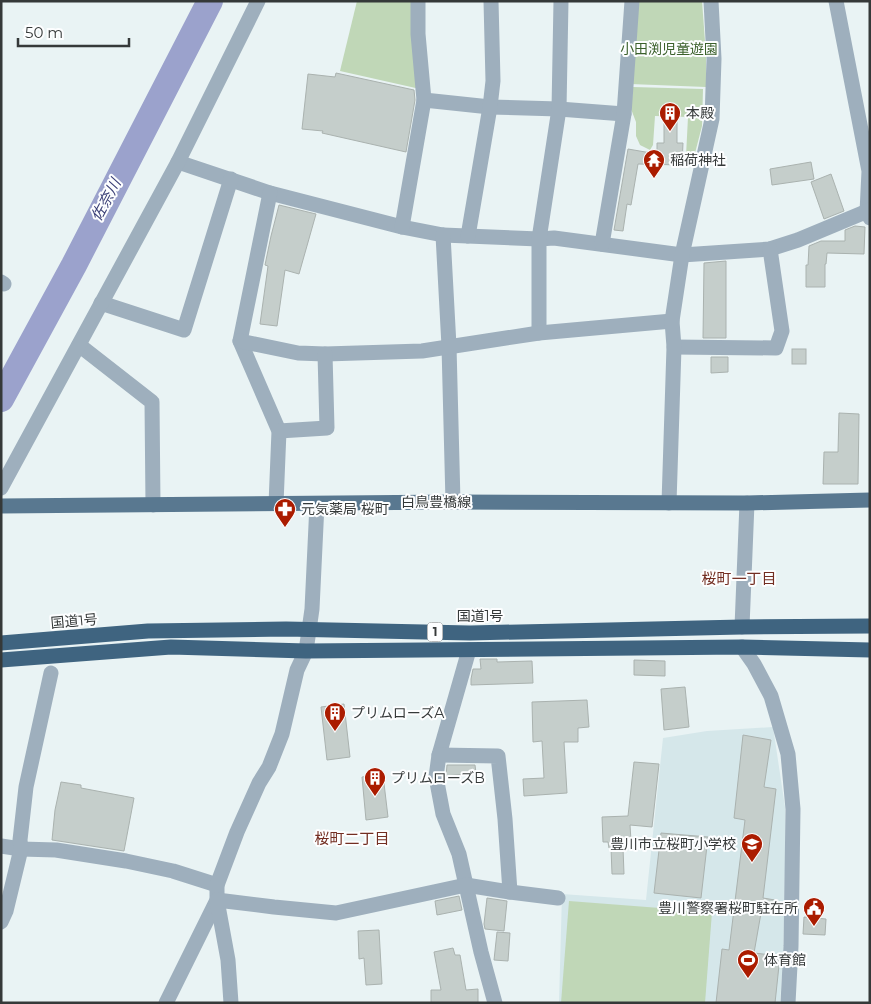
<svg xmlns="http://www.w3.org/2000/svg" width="871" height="1004" font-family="Montserrat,'Noto Sans JP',sans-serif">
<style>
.built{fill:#d5e7ea}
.green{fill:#c0d7b7}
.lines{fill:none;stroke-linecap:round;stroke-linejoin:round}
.river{stroke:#9ba2cc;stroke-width:26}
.building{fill:#c5cecb;stroke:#aab2af}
.minor{stroke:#9eafbd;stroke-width:15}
.major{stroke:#597890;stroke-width:15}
.highway{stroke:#3f6480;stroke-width:15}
.labels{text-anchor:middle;stroke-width:4;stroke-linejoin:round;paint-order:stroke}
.shield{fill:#fdfeff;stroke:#717474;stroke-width:1}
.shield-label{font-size:12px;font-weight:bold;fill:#353939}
.park-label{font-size:14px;fill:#3b602b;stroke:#fdfeff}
.poi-label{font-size:14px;fill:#353939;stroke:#fdfeff;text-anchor:start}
.street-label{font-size:14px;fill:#353939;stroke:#fdfeff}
.water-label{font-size:15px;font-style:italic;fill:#3a3f76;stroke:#fdfeff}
.neighbourhood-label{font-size:15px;fill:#732e22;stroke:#fdfeff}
</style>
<rect width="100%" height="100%" fill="#e9f3f4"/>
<polygon class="built" points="773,727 785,807 785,871 783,960 780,1003 559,1003 562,894 646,900 663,738 707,731"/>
<g class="green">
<polygon points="357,1 415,1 420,89 340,71"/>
<polygon points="635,1 702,1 706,55 706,87 630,84"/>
<polygon points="633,87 703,89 702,126 694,157 686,156 688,117 655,116 653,145 650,150 640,145 636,136 636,122 631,109"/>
<polygon points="569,901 712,912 705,1003 561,1003"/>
</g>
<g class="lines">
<polyline class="river" points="1,399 74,265 210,1"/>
</g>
<g class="building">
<polygon points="336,73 414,90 415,100 406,152 322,133 323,131 302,129 308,74 335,77"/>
<polygon points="664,120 677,120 677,143 683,143 682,165 638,164 631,205 627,204 623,231 614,230 628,149 657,154 657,143 664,143"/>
<polygon points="811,162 814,179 772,185 770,169"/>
<polygon points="831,174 844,211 824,219 811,182"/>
<polygon points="279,205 316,214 299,274 285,270 277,326 260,324 268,266 265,265 271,236"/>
<polygon points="855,226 865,227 864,254 827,253 826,264 825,264 825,287 806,287 806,265 808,265 809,246 821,241 845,241 845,230"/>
<polygon points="726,261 726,338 703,338 704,263"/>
<rect x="792" y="349" width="14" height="15"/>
<polygon points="711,357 728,357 728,372 711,373"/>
<polygon points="839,413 859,414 858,484 823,484 824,452 838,452"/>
<polygon points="480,659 497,659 497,662 532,661 533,683 471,685 471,679 473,669 481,669"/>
<polygon points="634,660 665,661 665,676 634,675"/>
<polygon points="685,687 689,727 664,730 661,689"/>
<polygon points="587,700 589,727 578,728 578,742 564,742 567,793 524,796 523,779 544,778 542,741 533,742 532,702"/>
<polygon points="344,704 350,757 327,760 321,707"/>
<polygon points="743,735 771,740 764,787 776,789 763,898 775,900 774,914 761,913 754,953 780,956 775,1003 716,1003 722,949 729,950 745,820 734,818"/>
<polygon points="634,762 659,764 652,827 630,825 631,841 625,841 625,848 623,848 624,874 612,874 611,848 609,848 608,842 603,842 602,817 628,816"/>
<polygon points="447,765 475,765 476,773 446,776"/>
<polygon points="383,775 388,817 366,820 362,777"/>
<polygon points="61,782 81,785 81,788 134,798 124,851 52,840 55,810"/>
<polygon points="661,833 708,837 701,898 654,893"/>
<polygon points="459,896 462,910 437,915 435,901"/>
<polygon points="487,898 507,901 504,931 485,929 484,924"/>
<polygon points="804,917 826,919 825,935 803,934"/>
<polygon points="379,930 382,984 366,985 364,958 359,959 358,931"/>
<polygon points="497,932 510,933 508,961 494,960"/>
<polygon points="453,948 455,955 460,955 466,990 478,989 478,1003 431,1003 431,990 441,990 434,952"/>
</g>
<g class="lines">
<g class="minor">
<polyline points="836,1 869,171 867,212 870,218"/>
<polyline points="424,100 490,107 559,109 624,114"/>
<polyline points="178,162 270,193 402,227 443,235 539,239 554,238 682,255 770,249 798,240 870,210"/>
<polyline points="270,193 240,341 279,431 276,504"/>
<polyline points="402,227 424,100 418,34 418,1"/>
<polyline points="443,235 449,346 453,502"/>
<polyline points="468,236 490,107 493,81 491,1"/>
<polyline points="602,244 624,114 632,1"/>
<polyline points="1,282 4,284"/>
<polyline points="101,303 184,330 231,179"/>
<polyline points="539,333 539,239 559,109 561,1"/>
<polyline points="240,341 298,353 325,354 422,351 539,333 672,321"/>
<polyline points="79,345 152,402 153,505"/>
<polyline points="674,347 776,348 782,331 770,249"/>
<polyline points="279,431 327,428 325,354"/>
<polyline points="1,488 178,162 258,1"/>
<polyline points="669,503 674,347 672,321 682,255 712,119 714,59 711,1"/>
<polyline points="742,627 747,503"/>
<polyline points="742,647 754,664 771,696 788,754 793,809 791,946 788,1003"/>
<polyline points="469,650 439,755 436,777 443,814 459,854 481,952 495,1003"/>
<polyline points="439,755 498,756 505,819 510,892"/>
<polyline points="1,846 21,849 56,850 126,861 173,871 217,885"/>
<polyline points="1,922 6,911 21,849 20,840 26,787 51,673"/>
<polyline points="166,1003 217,900 217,885 237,832 259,783 269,767 282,734 297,670 306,651 312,609 317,504"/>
<polyline points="231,1003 228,960 217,900 274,907 336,913 466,885 510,892 558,898"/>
</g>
<polyline class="major" points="1,506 453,502 747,503 870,500"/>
<g class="highway">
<polyline points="1,643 148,631 286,629 470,633 742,627 870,626"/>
<polyline points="1,660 171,647 306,651 742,647 870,650"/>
</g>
</g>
<defs>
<g id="building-pin" transform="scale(1.125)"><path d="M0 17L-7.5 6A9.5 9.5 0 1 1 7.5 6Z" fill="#ab1c00" stroke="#fdfeff"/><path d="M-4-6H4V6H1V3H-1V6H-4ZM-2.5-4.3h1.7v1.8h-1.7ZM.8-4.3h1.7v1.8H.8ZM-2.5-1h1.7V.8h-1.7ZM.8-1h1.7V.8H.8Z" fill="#fff"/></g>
<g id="temple-pin" transform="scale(1.125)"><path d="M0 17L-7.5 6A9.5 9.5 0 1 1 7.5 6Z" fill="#ab1c00" stroke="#fdfeff"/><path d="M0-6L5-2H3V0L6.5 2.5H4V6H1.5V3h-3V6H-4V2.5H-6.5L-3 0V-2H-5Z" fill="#fff"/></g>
<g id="pharmacy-pin" transform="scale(1.125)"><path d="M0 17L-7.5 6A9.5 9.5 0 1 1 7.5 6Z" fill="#ab1c00" stroke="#fdfeff"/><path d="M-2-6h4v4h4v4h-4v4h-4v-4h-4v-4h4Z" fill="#fff"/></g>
<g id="school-pin" transform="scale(1.125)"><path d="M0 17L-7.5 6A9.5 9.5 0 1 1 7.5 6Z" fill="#ab1c00" stroke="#fdfeff"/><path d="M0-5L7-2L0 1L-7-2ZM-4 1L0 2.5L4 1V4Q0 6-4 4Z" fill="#fff"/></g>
<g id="civic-pin" transform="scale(1.125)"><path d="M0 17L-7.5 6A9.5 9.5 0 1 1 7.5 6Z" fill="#ab1c00" stroke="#fdfeff"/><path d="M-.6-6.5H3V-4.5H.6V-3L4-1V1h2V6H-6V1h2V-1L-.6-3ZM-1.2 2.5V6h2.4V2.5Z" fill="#fff"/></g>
<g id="stadium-pin" transform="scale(1.125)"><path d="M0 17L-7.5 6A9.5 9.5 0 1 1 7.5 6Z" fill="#ab1c00" stroke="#fdfeff"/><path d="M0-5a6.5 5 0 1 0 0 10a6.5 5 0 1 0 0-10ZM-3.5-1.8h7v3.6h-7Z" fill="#fff"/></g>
</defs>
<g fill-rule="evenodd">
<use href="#building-pin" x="670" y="113"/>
<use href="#temple-pin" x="654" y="160"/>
<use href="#pharmacy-pin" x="285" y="509"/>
<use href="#building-pin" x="335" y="713"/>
<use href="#building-pin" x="375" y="778"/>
<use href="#school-pin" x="752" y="844"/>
<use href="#civic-pin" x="814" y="908"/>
<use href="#stadium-pin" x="748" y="960"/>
</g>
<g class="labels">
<rect class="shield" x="427.5" y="622.5" width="15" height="19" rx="4"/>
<g class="shield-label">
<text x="435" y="636">1</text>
</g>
<g class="park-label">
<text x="669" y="54">小田渕児童遊園</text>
</g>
<g class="poi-label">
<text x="686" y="118">本殿</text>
<text x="670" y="165">稲荷神社</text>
<text x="301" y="514">元気薬局 桜町</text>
<text x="351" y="718">プリムローズA</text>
<text x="391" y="783">プリムローズB</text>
<text x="736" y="849" text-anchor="end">豊川市立桜町小学校</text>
<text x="798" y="913" text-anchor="end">豊川警察署桜町駐在所</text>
<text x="764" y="965">体育館</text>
</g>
<g class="street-label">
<text x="436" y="507">白鳥豊橋線</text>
<text x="480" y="621">国道1号</text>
<text transform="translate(74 621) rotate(-5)" y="5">国道1号</text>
</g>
<g class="water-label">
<text transform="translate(106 200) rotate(-62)" y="5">佐奈川</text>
</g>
<g class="neighbourhood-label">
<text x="739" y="584">桜町一丁目</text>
<text x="352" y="844">桜町二丁目</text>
</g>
</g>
<rect width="871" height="1004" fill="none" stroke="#353939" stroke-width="5"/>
<path d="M18 38v8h111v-8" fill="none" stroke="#353939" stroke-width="2.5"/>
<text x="25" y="38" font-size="15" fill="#353939" stroke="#fdfeff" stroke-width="4" paint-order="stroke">50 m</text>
</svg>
